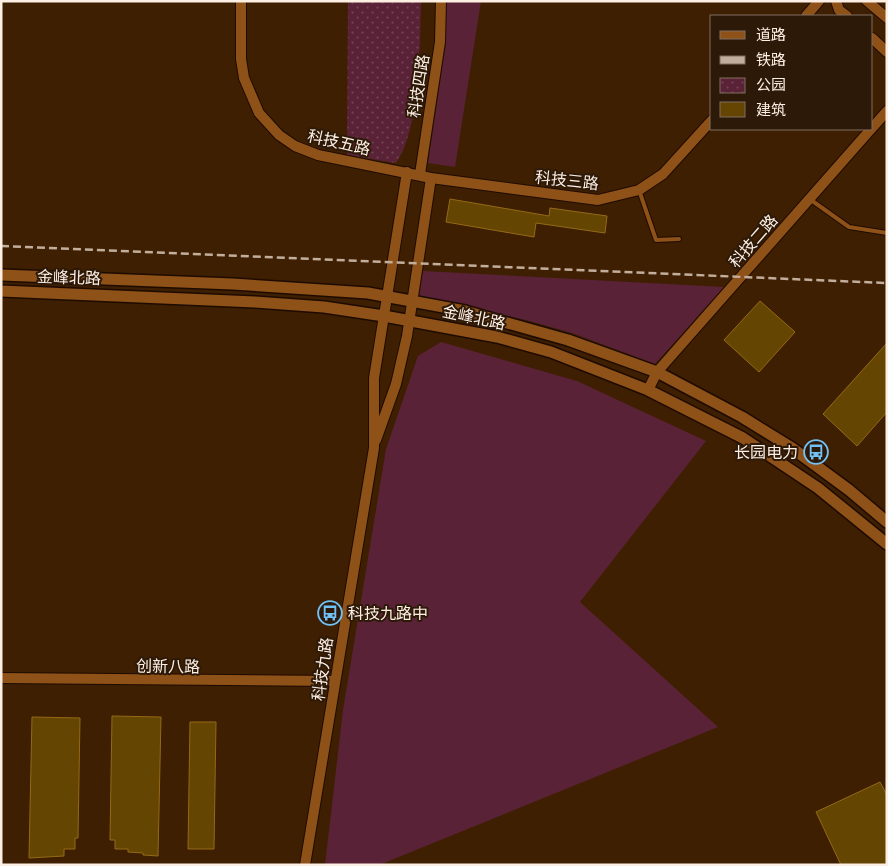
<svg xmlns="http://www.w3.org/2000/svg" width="888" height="866" font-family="Cabin,'Noto Sans SC',sans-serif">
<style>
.green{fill:#5a2237}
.park{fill:url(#park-dots)}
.building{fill:#644502;stroke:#946a18}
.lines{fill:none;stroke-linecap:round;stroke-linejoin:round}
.service-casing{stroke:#1e0b00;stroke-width:6}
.tertiary-casing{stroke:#1e0b00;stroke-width:12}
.secondary-casing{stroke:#1e0b00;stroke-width:14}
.service{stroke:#8e5117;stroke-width:4}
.tertiary{stroke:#8e5117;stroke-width:10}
.secondary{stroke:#8e5117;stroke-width:11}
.rail{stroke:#c2ae9d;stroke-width:2.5;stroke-dasharray:8 4;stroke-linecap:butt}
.labels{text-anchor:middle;stroke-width:4;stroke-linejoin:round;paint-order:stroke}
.street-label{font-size:16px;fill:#fdefe4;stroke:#2d1908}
.poi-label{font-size:16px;fill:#fdefe4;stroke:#2d1908;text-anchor:end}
</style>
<defs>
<pattern id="park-dots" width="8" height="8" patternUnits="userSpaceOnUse" patternTransform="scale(1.25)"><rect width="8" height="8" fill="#5a2237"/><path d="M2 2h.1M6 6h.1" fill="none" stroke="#734254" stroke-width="1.8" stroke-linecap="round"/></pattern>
</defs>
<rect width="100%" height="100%" fill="#3f1f01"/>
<g class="green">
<polygon points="446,1 481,1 455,167 428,163 446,42"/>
<polygon points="423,271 724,287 655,364 572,333 526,320 419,297"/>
<polygon points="441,342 577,381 706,441 580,602 718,727 379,865 325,865 343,710 386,449 418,356"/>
</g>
<path class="park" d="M348,1H421C420,41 420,131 396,163L347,155Z"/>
<g class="building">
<polygon points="450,199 549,216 550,208 607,216 605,233 536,223 534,237 446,222"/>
<polygon points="760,301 795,332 759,372 724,340"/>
<polygon points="887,343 887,412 857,446 823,414"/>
<polygon points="112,716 161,717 158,856 143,855 143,853 128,852 128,849 115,849 115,840 110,840"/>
<polygon points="32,717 80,718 78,838 75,838 75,849 64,849 64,856 29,858"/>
<polygon points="190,722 216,722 214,849 188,849"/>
<polygon points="880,782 887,795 887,865 841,865 816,812"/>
</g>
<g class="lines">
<g class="service-casing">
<g id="service">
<polyline points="639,190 656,240 679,239"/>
<polyline points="811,200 849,227 887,233"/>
</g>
</g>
<g class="tertiary-casing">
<g id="tertiary">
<polyline points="241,1 241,59 244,78 259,113 279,135 295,146 318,155 431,178 598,200 639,190 663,174 712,120"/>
<polyline points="836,1 839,10 847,16"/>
<polyline points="867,1 887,18"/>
<polyline points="806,16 819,1"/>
<polyline points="872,38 887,52"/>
<polyline points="872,128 887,111"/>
<polyline points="420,174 440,42 441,1"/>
<polyline points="648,390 657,372 871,129"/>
<polyline points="376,440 396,384 407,336 431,178"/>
<polyline points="1,678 334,681"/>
<polyline points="305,865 374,448 374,378 407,172"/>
</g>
</g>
<g class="secondary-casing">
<g id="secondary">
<polyline points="1,275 233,284 368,293 465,311 568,340 657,372 742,417 792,448 849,490 887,522"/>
<polyline points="1,291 255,302 324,307 384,316 497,337 551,352 648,390 743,438 818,488 887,544"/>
</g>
</g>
<use href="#service" class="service"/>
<use href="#tertiary" class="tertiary"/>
<use href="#secondary" class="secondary"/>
<polyline class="rail" points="1,246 887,283"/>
</g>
<defs>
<g id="bus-ring" transform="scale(1.25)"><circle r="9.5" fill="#2d1908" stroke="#72c1f5" stroke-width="1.5"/><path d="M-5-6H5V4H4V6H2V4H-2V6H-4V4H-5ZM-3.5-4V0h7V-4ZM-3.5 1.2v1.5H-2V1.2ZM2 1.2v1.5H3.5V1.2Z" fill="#72c1f5"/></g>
</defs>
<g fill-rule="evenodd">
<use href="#bus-ring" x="816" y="452"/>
<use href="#bus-ring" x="330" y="613"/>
</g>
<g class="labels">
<g class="street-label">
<text transform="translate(418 86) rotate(-81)" y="6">科技四路</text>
<text transform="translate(339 142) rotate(13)" y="6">科技五路</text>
<text transform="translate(567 180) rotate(6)" y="6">科技三路</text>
<text transform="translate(753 241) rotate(-49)" y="6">科技二路</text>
<text transform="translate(69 277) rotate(2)" y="6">金峰北路</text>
<text transform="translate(474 317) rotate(12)" y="6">金峰北路</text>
<text transform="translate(168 666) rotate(1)" y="6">创新八路</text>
<text transform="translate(322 669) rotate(-82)" y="6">科技九路</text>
</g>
<g class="poi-label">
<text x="798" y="458">长园电力</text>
<text x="348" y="619" text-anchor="start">科技九路中</text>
</g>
</g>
<rect width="888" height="866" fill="none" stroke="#fdefe4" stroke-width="5"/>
<rect x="710" y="15" width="162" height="115" fill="#2d1908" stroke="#806f60"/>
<rect x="720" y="31" width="25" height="8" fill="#8e5117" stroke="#806f60"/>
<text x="756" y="40" font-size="15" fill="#fdefe4">道路</text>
<rect x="720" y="56" width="25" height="8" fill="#c2ae9d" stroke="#806f60"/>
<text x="756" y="65" font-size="15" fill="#fdefe4">铁路</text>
<rect x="720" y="78" width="25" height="15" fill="url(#park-dots)" stroke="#806f60"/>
<text x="756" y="90" font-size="15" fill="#fdefe4">公园</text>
<rect x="720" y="102" width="25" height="15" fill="#644502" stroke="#806f60"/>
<text x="756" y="115" font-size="15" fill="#fdefe4">建筑</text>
</svg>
